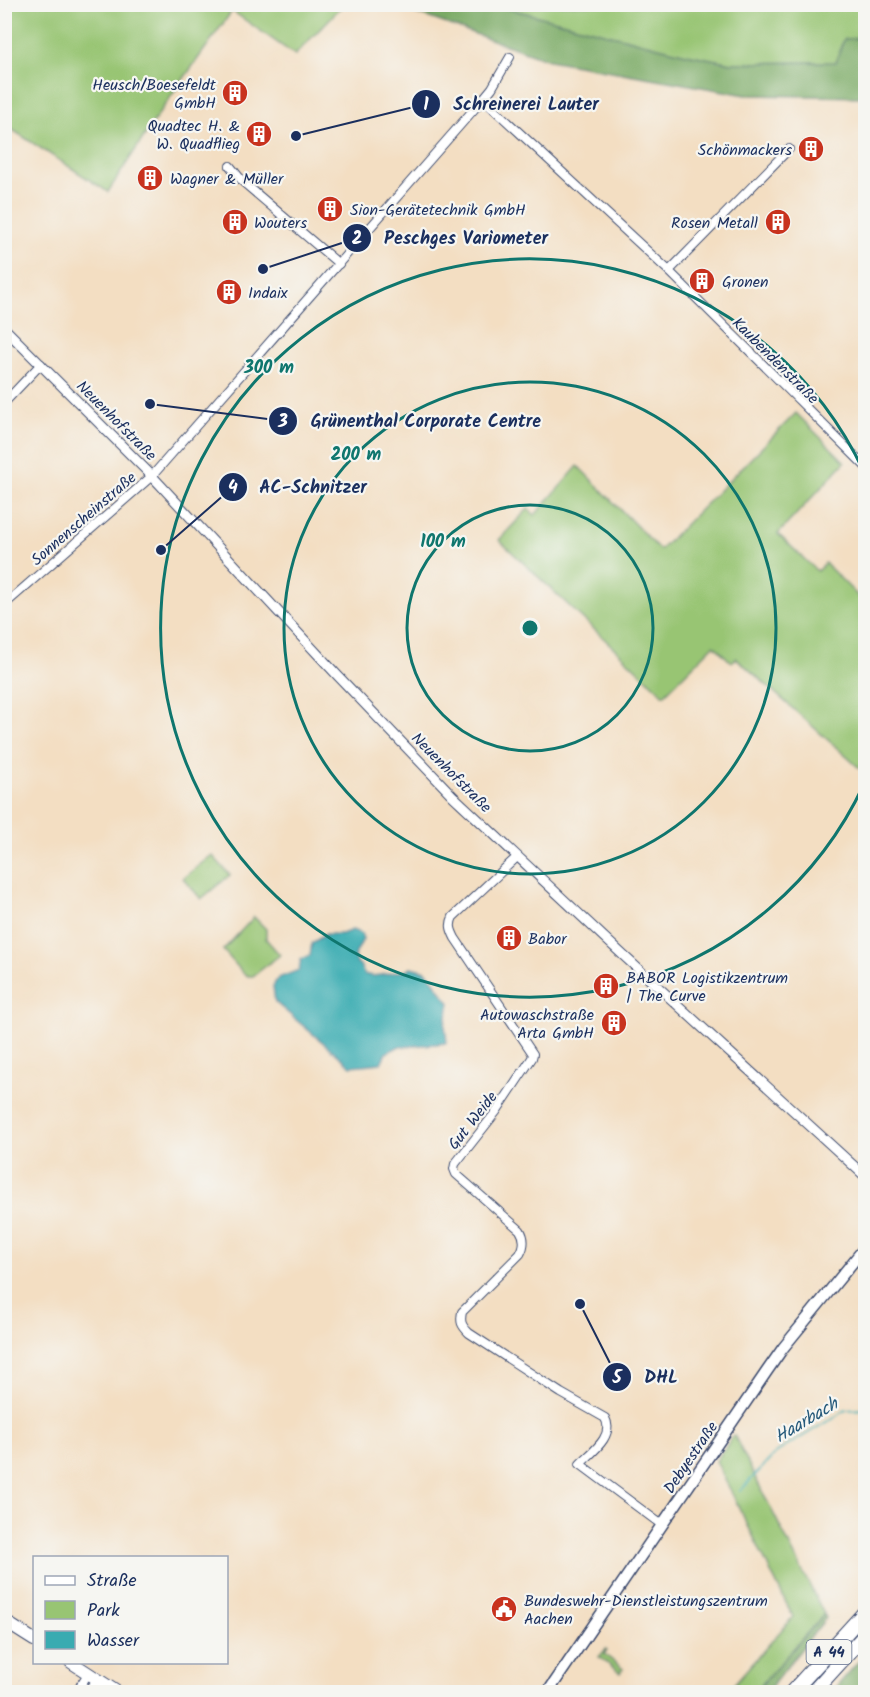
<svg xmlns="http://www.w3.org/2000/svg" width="870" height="1697" font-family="Kalam,sans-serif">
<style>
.green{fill:#98c573;stroke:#5a7a68;stroke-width:1.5}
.forest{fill:#7aaa65;stroke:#4a6c62;stroke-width:1.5}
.water{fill:#39abb1;stroke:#2a6d88;stroke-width:1.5}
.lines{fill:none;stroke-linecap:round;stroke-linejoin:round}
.stream{stroke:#39abb1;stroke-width:2}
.minor-casing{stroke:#3b496d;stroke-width:10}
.tertiary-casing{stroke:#3b496d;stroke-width:11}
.secondary-casing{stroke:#3b496d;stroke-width:13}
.primary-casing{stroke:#3b496d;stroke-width:14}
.motorway-casing{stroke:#3b496d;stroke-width:16}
.minor{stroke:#fff;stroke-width:8}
.tertiary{stroke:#fff;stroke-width:9}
.secondary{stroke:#fff;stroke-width:10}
.primary{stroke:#fff;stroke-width:12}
.motorway{stroke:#fff;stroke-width:14}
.ring{fill:none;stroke:#0f766e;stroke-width:3}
.labels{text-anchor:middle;stroke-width:4.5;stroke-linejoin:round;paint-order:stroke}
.shield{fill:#f6f6f2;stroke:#5d6b8a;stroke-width:1.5}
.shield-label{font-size:15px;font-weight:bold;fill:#1b2f5e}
.poi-label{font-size:16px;fill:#1b2f5e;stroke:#f6f6f2;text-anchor:start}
.street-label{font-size:16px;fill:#1b2f5e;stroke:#f6f6f2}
.water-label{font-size:18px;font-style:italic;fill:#265a7b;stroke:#f6f6f2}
.centre{fill:#0f766e;stroke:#f6f6f2;stroke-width:3}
.ring-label{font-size:18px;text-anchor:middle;font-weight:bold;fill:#0f766e;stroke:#f6f6f2;stroke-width:4.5;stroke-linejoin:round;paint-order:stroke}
.leader{fill:none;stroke:#1b2f5e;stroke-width:2}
.callout-dot{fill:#1b2f5e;stroke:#f6f6f2;stroke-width:2}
.mark-label{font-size:18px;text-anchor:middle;font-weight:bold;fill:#fff}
.callout-label{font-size:18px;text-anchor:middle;font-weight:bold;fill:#1b2f5e;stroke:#f6f6f2;stroke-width:4.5;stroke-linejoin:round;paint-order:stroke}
</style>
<rect width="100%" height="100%" fill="#f6f6f2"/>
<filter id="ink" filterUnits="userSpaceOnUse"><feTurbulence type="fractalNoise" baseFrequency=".0167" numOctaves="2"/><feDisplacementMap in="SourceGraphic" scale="12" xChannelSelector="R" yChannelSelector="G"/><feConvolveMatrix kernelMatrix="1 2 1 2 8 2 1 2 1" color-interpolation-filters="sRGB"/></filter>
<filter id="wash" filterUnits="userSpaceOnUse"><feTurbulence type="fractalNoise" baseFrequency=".008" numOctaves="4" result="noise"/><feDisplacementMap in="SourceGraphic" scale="24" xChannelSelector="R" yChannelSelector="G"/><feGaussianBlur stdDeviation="1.35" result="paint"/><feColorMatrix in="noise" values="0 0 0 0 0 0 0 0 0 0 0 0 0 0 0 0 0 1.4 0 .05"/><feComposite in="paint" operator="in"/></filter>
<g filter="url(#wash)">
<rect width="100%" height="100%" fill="#f3dec2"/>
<g class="green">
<polygon points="4,5 5,4 343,5 295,55 232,11 162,109 108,192 5,125"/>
<polygon points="494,5 865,5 865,38 844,39 836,62 731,63 686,54"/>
<polygon points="796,413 845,462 778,534 817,571 825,563 865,603 865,773 736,658 731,662 714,645 664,695 499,540 528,509 535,515 578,466 660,550"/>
<polygon points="212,855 230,875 201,899 183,878"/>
<polygon points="254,917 266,929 266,939 280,955 253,976 248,976 244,974 223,950"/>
<polygon points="734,1435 824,1614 755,1692 727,1692 793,1617 716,1461"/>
<polygon points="606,1649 607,1650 604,1654 623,1669 620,1673 599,1657"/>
</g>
<g class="forest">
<polygon points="388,5 494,5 686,54 731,63 836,62 844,39 865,38 865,97 746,95 549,60 404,9"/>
<polygon points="824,1614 826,1618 767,1692 755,1692"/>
<polygon points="865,1654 865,1692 832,1692"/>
</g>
<path class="water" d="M352,930L361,933L363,939L354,957L356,962L360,965L364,974C378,979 390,971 406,971L411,967L426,971L450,1003L445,1025L447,1043L398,1047L386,1053L381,1063L351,1066L275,1002L273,986L278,978L299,970L301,959L310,955L312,943L326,934H342Z"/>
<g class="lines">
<polyline class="stream" points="740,1491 777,1452 846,1410 866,1409"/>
</g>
</g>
<g filter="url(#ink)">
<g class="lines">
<g class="minor-casing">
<g id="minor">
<polyline points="483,99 669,271 866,467"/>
<polyline points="230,166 243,182 339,264"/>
<polyline points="669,271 789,149"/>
<polyline points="4,403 41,364"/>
<polyline points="4,605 152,476 483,99 492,88 510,57"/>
<path d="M517,857L453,917C449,925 451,930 455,938L533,1054L532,1058L496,1112L455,1164L454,1169L456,1174L520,1230C525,1238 525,1245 520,1254L462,1312C460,1322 461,1325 469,1333L561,1393L605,1418C615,1436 592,1452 580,1464L662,1525"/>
<polyline points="76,1692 88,1674"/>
<polyline points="88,1692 97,1680"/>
</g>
</g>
<g class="tertiary-casing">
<polyline id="tertiary" points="4,328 152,476 338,676 453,796 624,956 866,1177"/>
</g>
<g class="secondary-casing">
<polyline id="secondary" points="548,1692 767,1371 783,1348 866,1246"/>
</g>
<g class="primary-casing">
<g id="primary">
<polyline points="4,1621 34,1640"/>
<polyline points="71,1662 117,1692"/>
</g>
</g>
<g class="motorway-casing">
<g id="motorway">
<polyline points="792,1692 866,1611"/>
<polyline points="813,1692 866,1634"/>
</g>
</g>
<use href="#minor" class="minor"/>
<use href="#tertiary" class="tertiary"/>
<use href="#secondary" class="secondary"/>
<use href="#primary" class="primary"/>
<use href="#motorway" class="motorway"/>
</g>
</g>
<g class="ring">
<circle cx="530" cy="628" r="123"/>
<circle cx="530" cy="628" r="246"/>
<path d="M864 784A369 369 0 1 1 864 472"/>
</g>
<defs>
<g id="building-disc" transform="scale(1.35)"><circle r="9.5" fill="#c8321e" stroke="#f6f6f2"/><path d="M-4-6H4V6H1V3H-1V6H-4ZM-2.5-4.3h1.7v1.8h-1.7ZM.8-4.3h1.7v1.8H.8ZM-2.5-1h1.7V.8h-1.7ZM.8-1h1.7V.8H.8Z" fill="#fff"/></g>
<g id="civic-disc" transform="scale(1.35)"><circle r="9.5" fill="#c8321e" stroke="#f6f6f2"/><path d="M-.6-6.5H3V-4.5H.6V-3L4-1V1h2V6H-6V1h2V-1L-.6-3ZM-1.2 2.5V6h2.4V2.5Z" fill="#fff"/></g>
</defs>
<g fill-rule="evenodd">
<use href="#building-disc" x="235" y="93"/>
<use href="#building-disc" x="259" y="134"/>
<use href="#building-disc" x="811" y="149"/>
<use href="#building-disc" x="150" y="178"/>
<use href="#building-disc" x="330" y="209"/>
<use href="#building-disc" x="235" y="222"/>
<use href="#building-disc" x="778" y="222"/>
<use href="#building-disc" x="702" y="281"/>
<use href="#building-disc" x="229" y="292"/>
<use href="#building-disc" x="509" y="938"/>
<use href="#building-disc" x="606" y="986"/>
<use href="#building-disc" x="614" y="1023"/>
<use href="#civic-disc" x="504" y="1609"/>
</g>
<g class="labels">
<rect class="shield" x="806.5" y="1640" width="45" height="24" rx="4.5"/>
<g class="shield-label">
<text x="829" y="1657">A 44</text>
</g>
<g class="poi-label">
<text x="216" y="90" text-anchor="end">Heusch/Boesefeldt<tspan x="216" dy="18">GmbH</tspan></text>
<text x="240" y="131" text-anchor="end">Quadtec H. &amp;<tspan x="240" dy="18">W. Quadflieg</tspan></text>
<text x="792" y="155" text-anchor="end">Schönmackers</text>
<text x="170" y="184">Wagner &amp; Müller</text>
<text x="350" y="215">Sion-Gerätetechnik GmbH</text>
<text x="254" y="228">Wouters</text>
<text x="758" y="228" text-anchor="end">Rosen Metall</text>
<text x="722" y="287">Gronen</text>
<text x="248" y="298">Indaix</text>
<text x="528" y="944">Babor</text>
<text x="626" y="983">BABOR Logistikzentrum<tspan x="626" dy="18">| The Curve</tspan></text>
<text x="594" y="1020" text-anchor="end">Autowaschstraße<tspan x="594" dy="18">Arta GmbH</tspan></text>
<text x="524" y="1606">Bundeswehr-Dienstleistungszentrum<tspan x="524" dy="18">Aachen</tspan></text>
</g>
<g class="street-label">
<text transform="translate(776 360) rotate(45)" y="6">Kaubendenstraße</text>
<text transform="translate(117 420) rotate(45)" y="6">Neuenhofstraße</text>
<text transform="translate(83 518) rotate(-41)" y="6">Sonnenscheinstraße</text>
<text transform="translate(452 772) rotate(45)" y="6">Neuenhofstraße</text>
<text transform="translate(472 1120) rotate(-52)" y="6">Gut Weide</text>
<text transform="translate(690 1457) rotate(-56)" y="6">Debyestraße</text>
</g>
<g class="water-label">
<text transform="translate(806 1420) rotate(-31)" y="6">Haarbach</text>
</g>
</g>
<circle cx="530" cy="628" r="9" class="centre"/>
<g class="ring-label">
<text x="269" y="373">300 m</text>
<text x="356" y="460">200 m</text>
<text x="443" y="547">100 m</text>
</g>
<path class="leader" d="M296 136L426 104M263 269L357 238M150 404L283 421M161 550L233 487M580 1304L617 1377"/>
<g class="callout-dot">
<circle cx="296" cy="136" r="6"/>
<circle cx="263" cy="269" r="6"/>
<circle cx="150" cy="404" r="6"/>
<circle cx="161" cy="550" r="6"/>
<circle cx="580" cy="1304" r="6"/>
<circle cx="426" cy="104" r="15"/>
<circle cx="357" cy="238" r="15"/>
<circle cx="283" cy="421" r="15"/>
<circle cx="233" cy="487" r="15"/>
<circle cx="617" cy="1377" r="15"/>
</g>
<g class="mark-label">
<text x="426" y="110">1</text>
<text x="357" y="244">2</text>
<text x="283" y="427">3</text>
<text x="233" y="493">4</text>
<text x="617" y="1383">5</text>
</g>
<g class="callout-label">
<text x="526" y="110">Schreinerei Lauter</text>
<text x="466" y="244">Peschges Variometer</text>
<text x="426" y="427">Grünenthal Corporate Centre</text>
<text x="313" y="493">AC-Schnitzer</text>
<text x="661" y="1383">DHL</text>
</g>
<rect width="870" height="1697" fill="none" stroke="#f6f6f2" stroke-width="24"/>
<rect x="33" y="1556" width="195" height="108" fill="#f6f6f2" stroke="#9ea6b7" stroke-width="1.5"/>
<rect x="45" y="1576" width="30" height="9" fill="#ffffff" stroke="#9ea6b7" stroke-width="1.5"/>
<text x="87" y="1586" font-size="18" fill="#1b2f5e">Straße</text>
<rect x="45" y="1601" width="30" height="18" fill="#98c573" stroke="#9ea6b7" stroke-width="1.5"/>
<text x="87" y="1616" font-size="18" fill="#1b2f5e">Park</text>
<rect x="45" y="1631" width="30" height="18" fill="#39abb1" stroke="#9ea6b7" stroke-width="1.5"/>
<text x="87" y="1646" font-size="18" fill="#1b2f5e">Wasser</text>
</svg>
